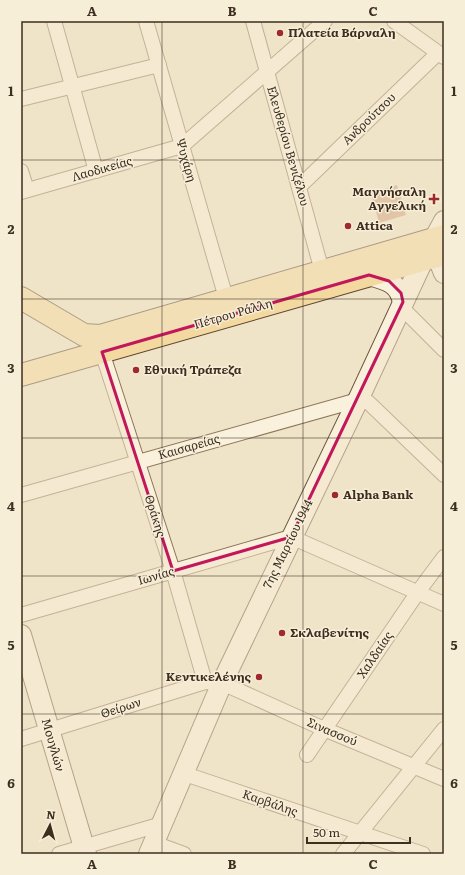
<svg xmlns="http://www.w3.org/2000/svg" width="465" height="875" font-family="Literata,serif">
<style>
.building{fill:#cf9f7d}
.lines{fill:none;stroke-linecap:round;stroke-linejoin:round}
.street-casing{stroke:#8d765c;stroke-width:16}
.secondary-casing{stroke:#6f573f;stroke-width:22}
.primary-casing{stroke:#5b4430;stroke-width:24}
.street{stroke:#faf1dc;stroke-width:14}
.secondary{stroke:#faf1dc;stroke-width:20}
.primary{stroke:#f3d9a0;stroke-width:22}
.marked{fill:none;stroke:#c2185b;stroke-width:3;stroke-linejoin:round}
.grid{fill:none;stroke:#3d2e20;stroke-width:1;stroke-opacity:0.55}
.poi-dot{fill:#9e2a2b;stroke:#f7eed8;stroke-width:1.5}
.labels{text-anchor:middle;stroke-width:3;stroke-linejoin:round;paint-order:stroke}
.poi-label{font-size:12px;font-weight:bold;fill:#3d2e20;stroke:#f7eed8;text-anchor:start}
.street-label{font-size:12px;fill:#3d2e20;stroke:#f7eed8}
.neatline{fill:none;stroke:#3d2e20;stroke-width:1.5}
.grid-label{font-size:13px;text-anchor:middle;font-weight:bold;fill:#3d2e20}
</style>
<rect width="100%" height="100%" fill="#f0e4c8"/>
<polygon class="building" points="397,185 406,215 379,223 371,193"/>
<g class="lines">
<g class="street-casing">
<g id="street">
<polyline points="54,21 96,171"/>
<polyline points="146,21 226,298"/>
<polyline points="253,21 322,271"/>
<polyline points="394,21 444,57"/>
<polyline points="21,99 159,65"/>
<polyline points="21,171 27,190"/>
<polyline points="300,186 438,53"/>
<polyline points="21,192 182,146 325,21"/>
<polyline points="401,307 444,350"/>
<polyline points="102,352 173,571 205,682"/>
<polyline points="21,495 358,400 368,402 444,475"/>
<polyline points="21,615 291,537 444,604"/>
<polyline points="21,739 205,682 222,683 324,729 444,779"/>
<polyline points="307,755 418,592 444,557"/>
<polyline points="185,774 423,854"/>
<polyline points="154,843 184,854"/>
<polyline points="59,854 162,824"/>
<polyline points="343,854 444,729"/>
</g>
</g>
<g class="secondary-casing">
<g id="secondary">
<polyline points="436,240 437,255 444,273"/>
<path d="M369,275C387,280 399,283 403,302"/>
<polyline points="21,635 86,854"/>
<polyline points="149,854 222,683 358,400 423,260 444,221"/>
</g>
</g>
<g class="primary-casing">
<g id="primary">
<polyline points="21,298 84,335 100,336 444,236"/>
<polyline points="21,375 444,254"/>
</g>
</g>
<use href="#street" class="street"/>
<use href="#secondary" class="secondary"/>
<use href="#primary" class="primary"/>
</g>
<path d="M0 0H465V875H0ZM369,275L389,281L401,293L403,302L291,537L173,571L102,352Z" fill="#f0e4c8" fill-opacity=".55" fill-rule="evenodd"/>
<path class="marked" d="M369,275L389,281L401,293L403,302L291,537L173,571L102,352Z"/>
<path class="grid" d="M162,21V854M303,21V854M21,160H444M21,299H444M21,438H444M21,576H444M21,714H444"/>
<g class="poi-dot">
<circle cx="280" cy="33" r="4"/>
<path d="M432 193h4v4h4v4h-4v4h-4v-4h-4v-4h4z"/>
<circle cx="348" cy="226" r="4"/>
<circle cx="136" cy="370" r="4"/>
<circle cx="335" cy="495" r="4"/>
<circle cx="282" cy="633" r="4"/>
<circle cx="259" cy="677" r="4"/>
</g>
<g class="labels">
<g class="poi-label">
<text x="288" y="37">Πλατεία Βάρναλη</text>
<text x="426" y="196" text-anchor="end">Μαγνήσαλη<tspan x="426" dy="14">Αγγελική</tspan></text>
<text x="356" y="230">Attica</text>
<text x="144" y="374">Εθνική Τράπεζα</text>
<text x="343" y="499">Alpha Bank</text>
<text x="290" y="637">Σκλαβενίτης</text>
<text x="251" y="681" text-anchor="end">Κεντικελένης</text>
</g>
<g class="street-label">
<text transform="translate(369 119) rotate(-44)" y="4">Ανδρούτσου</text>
<text transform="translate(288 146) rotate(74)" y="4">Ελευθερίου Βενιζέλου</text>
<text transform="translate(186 160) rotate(74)" y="4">Ψυχάρη</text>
<text transform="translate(102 169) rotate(-16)" y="4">Λαοδικείας</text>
<text transform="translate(233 314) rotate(-16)" y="4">Πέτρου Ράλλη</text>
<text transform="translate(189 447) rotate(-16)" y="4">Καισαρείας</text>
<text transform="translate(155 516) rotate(72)" y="4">Θράκης</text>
<text transform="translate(288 544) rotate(-64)" y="4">7ης Μαρτίου 1944</text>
<text transform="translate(156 576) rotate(-16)" y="4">Ιωνίας</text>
<text transform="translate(375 655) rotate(-56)" y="4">Χαλδαίας</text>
<text transform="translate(121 708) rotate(-18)" y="4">Θείρων</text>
<text transform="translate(332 732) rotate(23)" y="4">Σινασσού</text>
<text transform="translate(53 745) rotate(74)" y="4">Μουγλών</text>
<text transform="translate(270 803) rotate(19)" y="4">Καρβάλης</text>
</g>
</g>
<rect width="465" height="875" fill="none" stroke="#f7eed8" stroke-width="44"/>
<g transform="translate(50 825) rotate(6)" stroke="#f7eed8" stroke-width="3" paint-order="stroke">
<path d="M0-3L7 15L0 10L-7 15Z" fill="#3d2e20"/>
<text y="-6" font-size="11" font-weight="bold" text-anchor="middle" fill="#3d2e20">N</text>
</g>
<path d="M307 837v6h103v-6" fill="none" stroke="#3d2e20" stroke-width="2"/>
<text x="313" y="837" font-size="12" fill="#3d2e20" stroke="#f7eed8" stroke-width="3" paint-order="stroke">50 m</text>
<rect x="22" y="22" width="421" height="831" class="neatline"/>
<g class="grid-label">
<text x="92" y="16">A</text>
<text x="232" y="16">B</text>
<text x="373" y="16">C</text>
<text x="11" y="96">1</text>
<text x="454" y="96">1</text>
<text x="11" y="234">2</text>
<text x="454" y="234">2</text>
<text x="11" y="373">3</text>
<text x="454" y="373">3</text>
<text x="11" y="511">4</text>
<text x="454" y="511">4</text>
<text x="11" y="650">5</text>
<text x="454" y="650">5</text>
<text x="11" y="788">6</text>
<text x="454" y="788">6</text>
<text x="92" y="869">A</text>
<text x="232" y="869">B</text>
<text x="373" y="869">C</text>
</g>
</svg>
